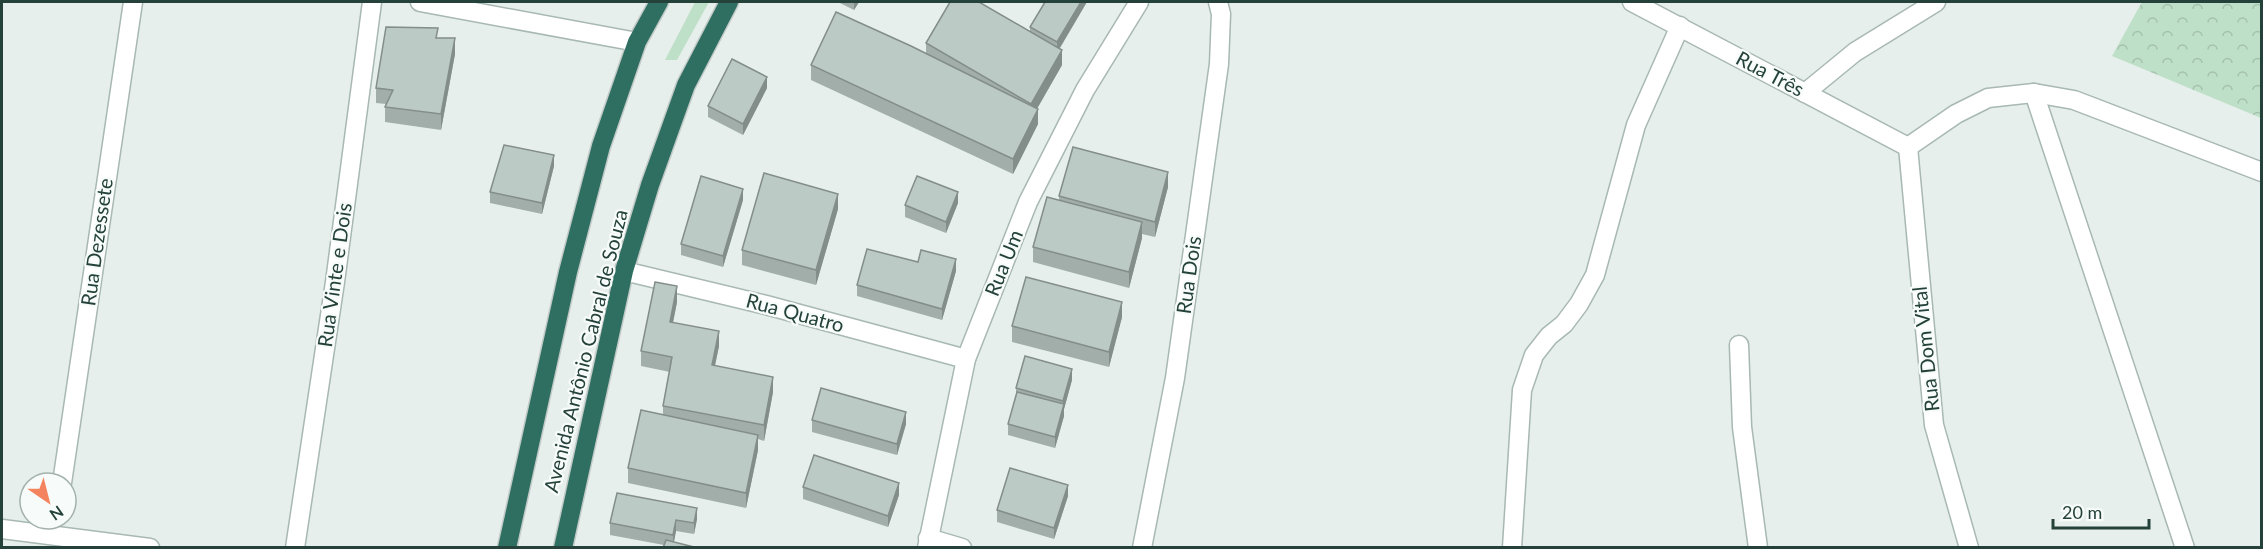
<svg xmlns="http://www.w3.org/2000/svg" width="2263" height="549" font-family="Lato,sans-serif">
<style>
.green{fill:#bfe0c8}
.forest{fill:url(#forest-crowns)}
.lines{fill:none;stroke-linecap:round;stroke-linejoin:round}
.minor-casing{stroke:#a8b8b2;stroke-width:21}
.highway-casing{stroke:#c2cac8;stroke-width:21}
.minor{stroke:#fff;stroke-width:18}
.highway{stroke:#2f6f62;stroke-width:18}
.wall{fill:#a1aea9}
.shaded-wall{fill:#838d89}
.building{fill:#bbcac4;stroke:#838d89;stroke-width:1.5}
.labels{text-anchor:middle;stroke-width:4.5;stroke-linejoin:round;paint-order:stroke}
.street-label{font-size:20px;fill:#24423a;stroke:#f7fbf9}
</style>
<defs>
<pattern id="forest-crowns" width="20" height="18" patternUnits="userSpaceOnUse" patternTransform="scale(1.5)"><rect width="20" height="18" fill="#bfe0c8"/><path d="M2 6a3 3 0 1 1 6 0M12 15a3 3 0 1 1 6 0" fill="none" stroke="#a4c1ad"/></pattern>
</defs>
<rect width="100%" height="100%" fill="#e6efeb"/>
<polygon class="green" points="695,2 709,2 677,60 665,60"/>
<polygon class="forest" points="2142,2 2261,2 2261,118 2112,56"/>
<g class="lines">
<g class="minor-casing">
<g id="minor">
<polyline points="420,2 637,42"/>
<polyline points="1632,2 1908,147"/>
<polyline points="1805,93 1855,52 1936,2"/>
<polyline points="2034,93 2185,548"/>
<polyline points="1908,147 1934,425 1969,548"/>
<polyline points="1908,147 1956,114 1988,98 2034,93 2074,100 2262,172"/>
<polyline points="624,271 766,305 966,359"/>
<polyline points="1739,345 1742,427 1758,548"/>
<polyline points="62,483 133,2"/>
<polyline points="2,529 150,548"/>
<polyline points="928,538 962,548"/>
<polyline points="295,548 335,282 372,2"/>
<polyline points="927,548 966,359 1028,202 1085,90 1139,2"/>
<polyline points="1142,548 1175,378 1219,64 1221,14 1218,2"/>
<polyline points="1512,548 1522,390 1534,355 1549,336 1564,324 1579,304 1595,275 1636,125 1680,26"/>
</g>
</g>
<g class="highway-casing">
<g id="highway">
<polyline points="507,548 568,272 601,146 637,42 659,2"/>
<polyline points="563,548 624,271 650,185 686,85 729,2"/>
</g>
</g>
<use href="#minor" class="minor"/>
<use href="#highway" class="highway"/>
</g>
<g class="wall">
<polygon points="838,2 859,2 854,10"/>
<polygon points="1045,2 1060,48 1062,65 1037,109 1038,124 1013,174 811,80 811,65 926,54 926,43 1030,31 1030,27"/>
<polygon points="438,38 455,54 441,130 385,122 385,107 386,104 376,103 376,88"/>
<polygon points="767,88 743,135 708,117 708,106"/>
<polygon points="554,166 542,214 490,203 490,192"/>
<polygon points="1168,187 1155,237 1142,234 1142,238 1129,288 1033,262 1033,247 1059,200 1059,196"/>
<polygon points="743,200 723,267 681,255 681,244"/>
<polygon points="958,203 946,233 905,217 905,205"/>
<polygon points="838,209 816,285 742,265 742,250"/>
<polygon points="918,262 956,271 942,320 857,296 857,285"/>
<polygon points="677,302 673,323 719,346 715,365 773,392 764,441 758,439 758,450 746,508 628,483 628,468 663,415 663,406 670,372 641,366 641,351"/>
<polygon points="1122,317 1109,367 1012,342 1012,326"/>
<polygon points="1072,380 1064,409 1064,416 1055,448 1008,435 1008,424 1016,395 1016,388"/>
<polygon points="812,420 906,424 897,455 812,432"/>
<polygon points="803,487 899,495 888,527 803,499"/>
<polygon points="617,493 697,519 694,534 676,531 674,542 664,545 610,535 610,523"/>
<polygon points="1068,496 1054,539 997,522 997,510"/>
</g>
<g class="shaded-wall">
<polygon points="854,2 859,2 854,10"/>
<polygon points="1081,2 1087,2 1057,53 1057,42"/>
<polygon points="455,38 455,54 441,130 441,114"/>
<polygon points="1062,50 1062,65 1031,119 1031,104"/>
<polygon points="767,77 767,88 743,135 743,124"/>
<polygon points="1038,109 1038,124 1013,174 1013,159"/>
<polygon points="554,155 554,166 542,214 542,203"/>
<polygon points="1168,172 1168,187 1155,237 1155,222"/>
<polygon points="743,189 743,200 723,267 723,256"/>
<polygon points="958,192 958,203 946,233 946,222"/>
<polygon points="838,194 838,209 816,285 816,270"/>
<polygon points="1142,222 1142,238 1129,288 1129,272"/>
<polygon points="956,259 956,271 942,320 942,309"/>
<polygon points="677,286 677,302 670,337 670,322"/>
<polygon points="1122,302 1122,317 1109,367 1109,352"/>
<polygon points="719,331 719,346 712,380 712,365"/>
<polygon points="1072,369 1072,380 1064,409 1064,416 1055,448 1055,437 1063,407 1063,401"/>
<polygon points="773,377 773,392 764,441 764,425"/>
<polygon points="906,412 906,424 897,455 897,444"/>
<polygon points="758,435 758,450 746,508 746,493"/>
<polygon points="899,483 899,495 888,527 888,516"/>
<polygon points="1068,485 1068,496 1054,539 1054,528"/>
<polygon points="697,508 697,519 694,534 694,523"/>
<polygon points="676,520 676,531 673,546 673,535"/>
</g>
<g class="building">
<polygon points="950,2 979,2 1062,50 1031,104 926,43"/>
<polygon points="1045,2 1081,2 1057,42 1030,27"/>
<polygon points="836,12 911,46 1038,109 1013,159 811,65"/>
<polygon points="386,27 438,28 436,38 455,38 441,114 385,107 393,90 376,88"/>
<polygon points="732,59 767,77 743,124 708,106"/>
<polygon points="504,145 554,155 542,203 490,192"/>
<polygon points="1073,147 1168,172 1155,222 1059,196"/>
<polygon points="764,173 838,194 816,270 742,250"/>
<polygon points="701,176 743,189 723,256 681,244"/>
<polygon points="917,176 958,192 946,222 905,205"/>
<polygon points="1047,197 1142,222 1129,272 1033,247"/>
<polygon points="867,249 918,262 921,250 956,259 942,309 857,285"/>
<polygon points="1026,277 1122,302 1109,352 1012,326"/>
<polygon points="655,282 677,286 670,322 719,331 712,365 773,377 764,425 663,406 672,357 641,351"/>
<polygon points="1025,356 1072,369 1063,401 1016,388"/>
<polygon points="821,388 906,412 897,444 812,420"/>
<polygon points="1017,392 1064,404 1055,437 1008,424"/>
<polygon points="641,410 758,435 746,493 628,468"/>
<polygon points="814,455 899,483 888,516 803,487"/>
<polygon points="1010,468 1068,485 1054,528 997,510"/>
<polygon points="617,493 697,508 694,523 676,520 673,535 610,523"/>
<polygon points="666,540 698,548 663,548"/>
</g>
<g class="labels">
<g class="street-label">
<text transform="translate(1770 74) rotate(28)" y="7">Rua Três</text>
<text transform="translate(97 242) rotate(-82)" y="7">Rua Dezessete</text>
<text transform="translate(1004 263) rotate(-68)" y="7">Rua Um</text>
<text transform="translate(335 275) rotate(-82)" y="7">Rua Vinte e Dois</text>
<text transform="translate(1189 275) rotate(-82)" y="7">Rua Dois</text>
<text transform="translate(795 313) rotate(15)" y="7">Rua Quatro</text>
<text transform="translate(1926 349) rotate(-96)" y="7">Rua Dom Vital</text>
<text transform="translate(586 351) rotate(-76)" y="7">Avenida Antônio Cabral de Souza</text>
</g>
</g>
<rect width="2263" height="549" fill="none" stroke="#24423a" stroke-width="6"/>
<g transform="translate(48 501) rotate(145)"><circle r="28" fill="#f7fbf9" stroke="#a3b1ad" stroke-width="1.5"/>
<path d="M0-4.5L10 22L0 15L-10 22Z" fill="#f4845f"/>
<text y="-9" font-size="16" font-weight="bold" text-anchor="middle" fill="#24423a">N</text>
</g>
<path d="M2053 519v9h96v-9" fill="none" stroke="#24423a" stroke-width="3"/>
<text x="2062" y="519" font-size="18" fill="#24423a" stroke="#f7fbf9" stroke-width="4.5" paint-order="stroke">20 m</text>
</svg>
